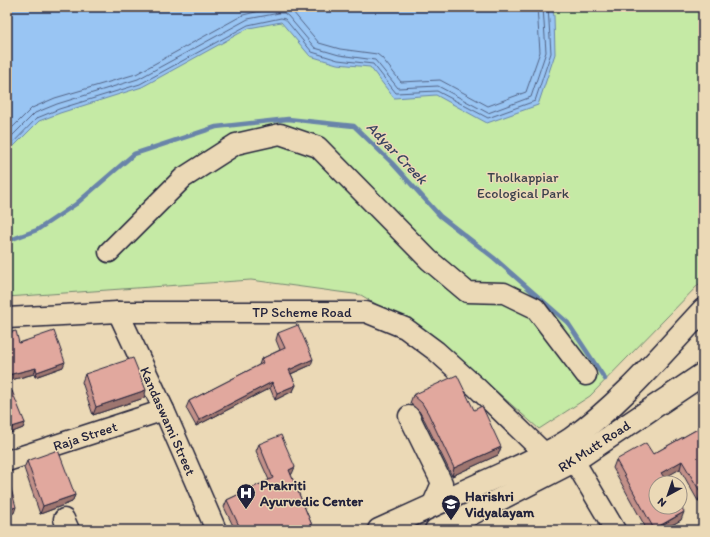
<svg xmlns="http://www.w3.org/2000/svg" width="710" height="537" font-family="Itim,sans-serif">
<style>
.green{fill:#c5eaa5;stroke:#748670}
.water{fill:#99c5f3;stroke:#6984a9}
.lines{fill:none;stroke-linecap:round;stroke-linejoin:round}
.shore{stroke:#526385;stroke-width:1}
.stream{stroke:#6984a9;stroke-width:4.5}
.minor-casing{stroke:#22223b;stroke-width:23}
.major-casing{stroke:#22223b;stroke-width:25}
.minor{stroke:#ebd9b6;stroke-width:20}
.major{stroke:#ebd9b6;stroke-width:22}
.wall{fill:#c29088;stroke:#22223b}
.shaded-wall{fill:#9e766f;stroke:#22223b}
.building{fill:#e1a89e;stroke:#22223b}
.labels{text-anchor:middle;stroke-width:3;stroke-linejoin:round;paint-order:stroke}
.park-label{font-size:14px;fill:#3a404b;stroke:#ebd9b6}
.street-label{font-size:14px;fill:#22223b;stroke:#ebd9b6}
.poi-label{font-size:14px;font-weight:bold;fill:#22223b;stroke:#ebd9b6;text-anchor:start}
.water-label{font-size:15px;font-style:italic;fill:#3a4360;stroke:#ebd9b6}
</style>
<rect width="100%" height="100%" fill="#ebd9b6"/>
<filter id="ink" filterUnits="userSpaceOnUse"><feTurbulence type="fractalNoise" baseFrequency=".025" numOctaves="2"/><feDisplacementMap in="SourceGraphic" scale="8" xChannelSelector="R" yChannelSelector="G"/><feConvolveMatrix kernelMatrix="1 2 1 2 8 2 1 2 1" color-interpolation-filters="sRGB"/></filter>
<g filter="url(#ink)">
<polygon class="green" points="7,7 703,7 703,280 590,396 539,429 444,345 361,295 251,280 7,297"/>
<polygon class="water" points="7,7 552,7 554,16 555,54 538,105 487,123 436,95 394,98 370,67 337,64 310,56 281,22 249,28 142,87 60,113 39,121 7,153"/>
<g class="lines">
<g class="shore">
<polyline points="285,7 293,12 319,43 340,49 377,54 382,58 401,82 440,80 488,106 526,92 540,52 537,7"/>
<polyline points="7,133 32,108 55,98 136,74 243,15 277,7"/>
<polyline points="7,141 35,113 57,104 138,79 248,19 279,13 284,13 288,16 315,48 339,55 375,60 398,88 438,86 488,113 531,97 546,52 543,7"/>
<polyline points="7,149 37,118 59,109 140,84 248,25 281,18 285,19 312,52 338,60 373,64 396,93 437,91 488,118 535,101 551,53 548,7"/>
</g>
<polyline class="stream" points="7,241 37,230 76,204 134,154 216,127 288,119 354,126 392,163 440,216 494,258 568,323 605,379"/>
<g class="minor-casing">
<g id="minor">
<polyline points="109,252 183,178 236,144 280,134 318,147 429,260 467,292 504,293 535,308 586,375"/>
<polyline points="118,312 164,410 216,530"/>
<polyline points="7,318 118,312 366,312 405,328 436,351 476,387 545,454"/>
<polyline points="409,416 442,483 432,506"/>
<polyline points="566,447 615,530"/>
<polyline points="7,461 164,410"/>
<polyline points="64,519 69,530"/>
</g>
</g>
<g class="major-casing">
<g id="major">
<path d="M379,530L522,465C539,457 556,449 571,439C621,403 661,355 703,310"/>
<polyline points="436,530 465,517 574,461 703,374"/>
</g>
</g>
<use href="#minor" class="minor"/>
<use href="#major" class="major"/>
</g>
<g class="wall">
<polygon points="7,333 19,343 63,367 35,377 34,374 7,381"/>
<polygon points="278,333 311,365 291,374 296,385 293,391 275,400 270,388 196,426 186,408 189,401 259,365 261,359 280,350 276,340"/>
<polygon points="85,374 144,398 93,415 82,382"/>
<polygon points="7,393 25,423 23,428 10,433 7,423"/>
<polygon points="413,395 501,447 498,455 452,476 425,421 419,411 410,403"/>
<polygon points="703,426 703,499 698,501 680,469 664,477 681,520 663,530 647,530 613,468 616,460 653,454"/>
<polygon points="259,444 292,474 291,475 314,530 235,530 224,507 227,500 269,480 256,451"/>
<polygon points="27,461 75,495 72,502 40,514 24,468"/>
</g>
<g class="shaded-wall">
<polygon points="313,359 311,365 286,376 289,370"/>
<polygon points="65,362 63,367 35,377 37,372"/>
<polygon points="36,368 34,374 7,381 8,375"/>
<polygon points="272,382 270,388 196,426 199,420"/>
<polygon points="296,385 293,391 275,400 277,393"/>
<polygon points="146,390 144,398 93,415 96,407"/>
<polygon points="25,423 23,428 10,433 12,427"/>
<polygon points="501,447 498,455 452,476 454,468"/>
<polygon points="682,461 680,469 659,481 661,473"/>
<polygon points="295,467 292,474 287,477 289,470"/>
<polygon points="703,492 703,499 698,501 701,493"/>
<polygon points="75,495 72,502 40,514 43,506"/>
<polygon points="16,507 14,513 7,515 7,510"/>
<polygon points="684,512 681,520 663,530 654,530"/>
</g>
<g class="building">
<polygon points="298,325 313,359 289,370 296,385 277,393 272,382 199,420 189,401 263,363 261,359 285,348 278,333"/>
<polygon points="16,331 19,343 54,331 65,362 37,372 36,368 8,375 7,370 7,333"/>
<polygon points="133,358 146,390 96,407 85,374"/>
<polygon points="457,375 474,410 482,406 501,447 454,468 428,413 422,403 413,395"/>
<polygon points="12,391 25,423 12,427 7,412 7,393"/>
<polygon points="703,426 703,492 701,493 682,461 661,473 668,483 656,483 656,507 680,507 680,504 684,512 654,529 616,460 646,443 653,454"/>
<polygon points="281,435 295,467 289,470 314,530 241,530 227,500 273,478 259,444"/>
<polygon points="58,450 75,495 43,506 27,461"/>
<polygon points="7,478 8,478 16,507 7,510"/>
</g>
</g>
<defs>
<g id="hospital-pin" transform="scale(1)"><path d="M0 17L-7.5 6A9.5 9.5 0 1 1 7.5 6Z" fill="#22223b" stroke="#ebd9b6"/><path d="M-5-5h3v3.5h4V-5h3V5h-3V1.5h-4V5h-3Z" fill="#fff"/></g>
<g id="school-pin" transform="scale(1)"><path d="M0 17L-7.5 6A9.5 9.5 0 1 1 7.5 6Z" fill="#22223b" stroke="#ebd9b6"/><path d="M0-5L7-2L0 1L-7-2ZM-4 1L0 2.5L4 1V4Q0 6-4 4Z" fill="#fff"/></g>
</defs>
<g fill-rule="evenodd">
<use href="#hospital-pin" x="246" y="493"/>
<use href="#school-pin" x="451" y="504"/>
</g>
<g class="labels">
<g class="park-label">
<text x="523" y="182">Tholkappiar<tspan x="523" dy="16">Ecological Park</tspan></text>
</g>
<g class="street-label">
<text x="302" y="317">TP Scheme Road</text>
<text transform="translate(168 421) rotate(66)" y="5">Kandaswami Street</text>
<text transform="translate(85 436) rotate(-18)" y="5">Raja Street</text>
<text transform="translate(594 446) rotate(-33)" y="5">RK Mutt Road</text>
</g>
<g class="poi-label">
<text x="260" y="490">Prakriti<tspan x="260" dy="16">Ayurvedic Center</tspan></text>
<text x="465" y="501">Harishri<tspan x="465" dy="16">Vidyalayam</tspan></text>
</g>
<g class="water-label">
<text transform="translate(397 153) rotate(46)" y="5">Adyar Creek</text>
</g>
</g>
<rect width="710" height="537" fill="none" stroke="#ebd9b6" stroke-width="24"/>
<rect x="12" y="12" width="686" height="513" fill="none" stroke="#22223b" stroke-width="1.5" filter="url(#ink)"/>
<g transform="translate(668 495) rotate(220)"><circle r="19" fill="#ebd9b6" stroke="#9b9085"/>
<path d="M0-3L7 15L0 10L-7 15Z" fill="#22223b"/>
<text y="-6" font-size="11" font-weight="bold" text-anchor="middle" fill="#22223b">N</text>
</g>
</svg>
